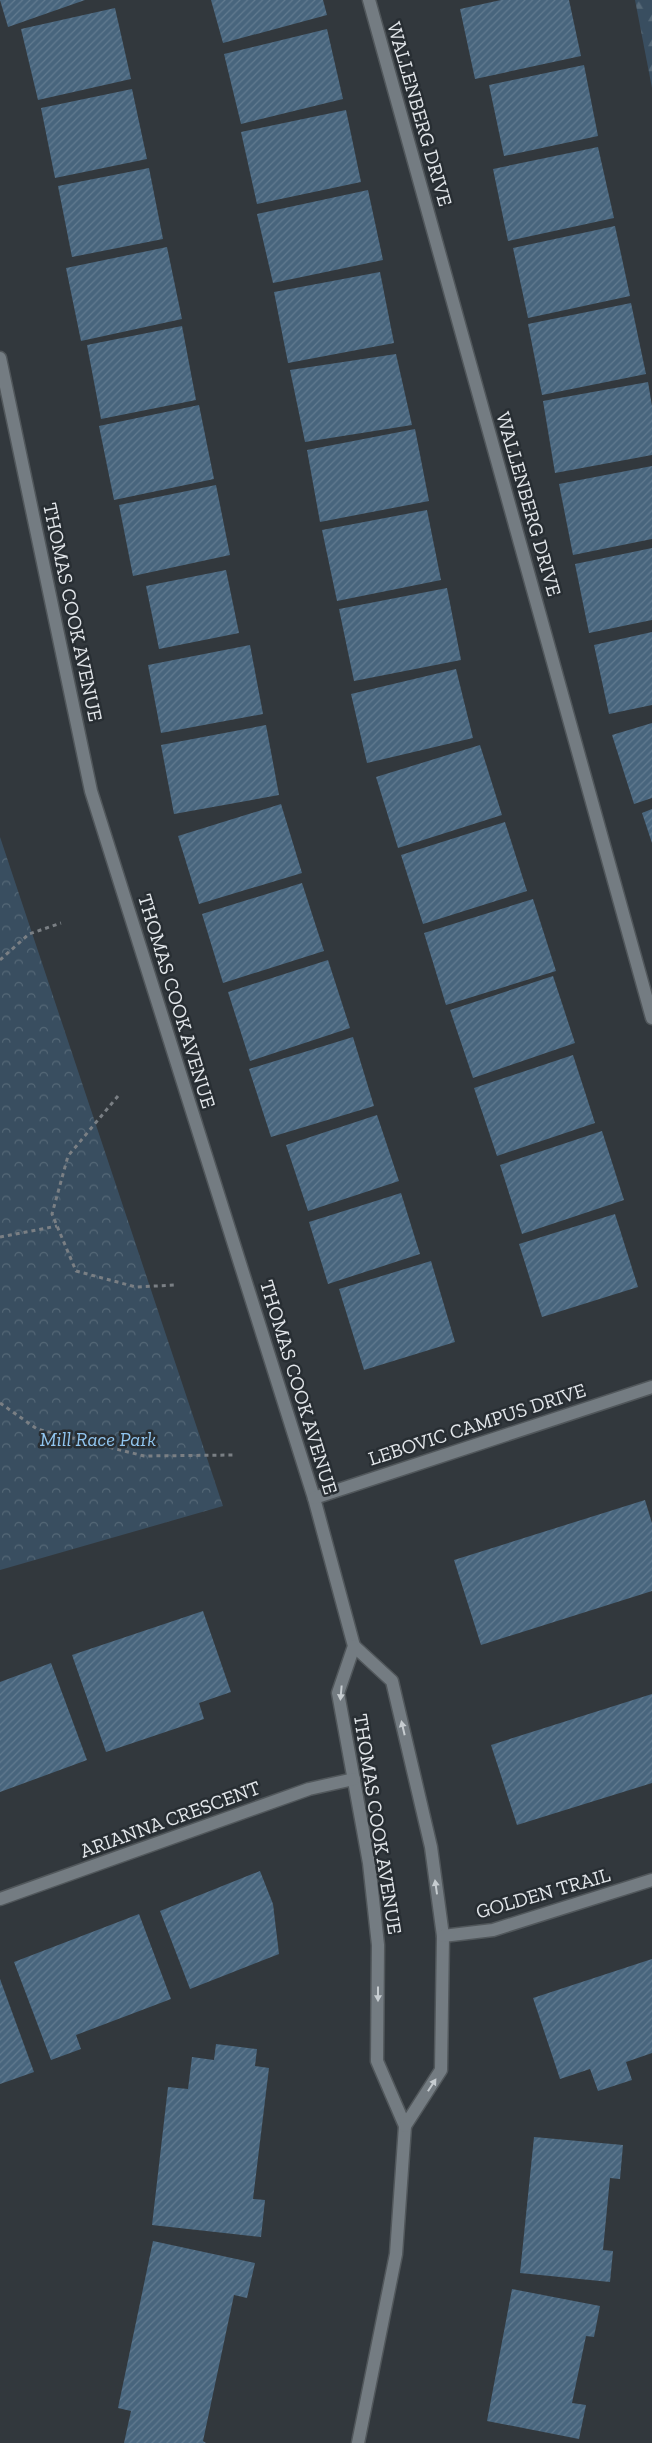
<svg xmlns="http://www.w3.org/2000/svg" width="652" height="2443" font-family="'Zilla Slab',serif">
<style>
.forest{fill:url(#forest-firs)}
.park{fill:url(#park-crowns)}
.building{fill:url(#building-hatch)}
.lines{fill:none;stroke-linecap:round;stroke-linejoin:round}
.minor-casing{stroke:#51575b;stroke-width:15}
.path{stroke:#7a7f84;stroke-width:3;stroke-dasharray:4 4;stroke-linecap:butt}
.minor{stroke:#747c82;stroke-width:12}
.oneway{fill:#c6ccd0}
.labels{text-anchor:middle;stroke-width:5;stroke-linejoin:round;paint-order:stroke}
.street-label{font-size:20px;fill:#e2e6ea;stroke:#282e33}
.park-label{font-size:20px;font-style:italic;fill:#91c5ef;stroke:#282e33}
</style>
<defs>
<pattern id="forest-firs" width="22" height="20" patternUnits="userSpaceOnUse" patternTransform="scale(1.25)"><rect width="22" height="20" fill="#394e60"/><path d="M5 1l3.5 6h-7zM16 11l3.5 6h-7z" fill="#556877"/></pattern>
<pattern id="park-crowns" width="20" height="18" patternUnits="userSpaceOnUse" patternTransform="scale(1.25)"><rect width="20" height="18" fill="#394e60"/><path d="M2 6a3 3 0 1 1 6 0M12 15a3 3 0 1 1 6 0" fill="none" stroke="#556877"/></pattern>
<pattern id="building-hatch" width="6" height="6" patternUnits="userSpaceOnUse" patternTransform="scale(1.25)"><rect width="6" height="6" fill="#48657d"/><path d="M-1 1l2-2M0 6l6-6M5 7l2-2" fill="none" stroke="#627b90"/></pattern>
</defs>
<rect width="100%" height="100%" fill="#32383d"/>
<polygon class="forest" points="635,0 652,0 652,88"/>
<polygon class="park" points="0,837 223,1506 0,1570"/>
<g class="building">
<polygon points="0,0 85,0 8,27"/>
<polygon points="211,0 323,0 327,15 223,43"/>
<polygon points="501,0 569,0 581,56 475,79 460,9"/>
<polygon points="115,8 131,79 38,100 21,29"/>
<polygon points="327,29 343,99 241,124 224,54"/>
<polygon points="584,65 598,136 504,156 489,85"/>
<polygon points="132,89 147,159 55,178 41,108"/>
<polygon points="346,110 361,182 257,204 241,132"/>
<polygon points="598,147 614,218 508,241 493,169"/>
<polygon points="149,168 163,239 72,257 58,186"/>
<polygon points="368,190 383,260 273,283 257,214"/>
<polygon points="615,226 630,296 528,318 513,248"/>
<polygon points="167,247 182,319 81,341 66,268"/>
<polygon points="380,272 394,343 288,363 274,292"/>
<polygon points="631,303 646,374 542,395 528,324"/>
<polygon points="182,326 196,400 101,419 87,345"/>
<polygon points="396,354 412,425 305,442 290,370"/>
<polygon points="648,382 652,406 652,455 555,473 543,401"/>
<polygon points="199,405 214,479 114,500 99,426"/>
<polygon points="415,429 429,501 320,522 307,450"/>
<polygon points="652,466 652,539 573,555 559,484"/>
<polygon points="216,485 230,555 133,576 119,505"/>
<polygon points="427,510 441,580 337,601 322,530"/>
<polygon points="652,548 652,620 589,633 575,564"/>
<polygon points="226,570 239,633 159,649 146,586"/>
<polygon points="447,588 461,660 354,681 339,609"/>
<polygon points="652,632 652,705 609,714 594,645"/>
<polygon points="250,645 263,714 161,733 148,665"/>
<polygon points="456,669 473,738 367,763 351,694"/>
<polygon points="652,723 652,798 634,804 612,735"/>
<polygon points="266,725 279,795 174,814 161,745"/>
<polygon points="480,745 502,815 398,848 376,777"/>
<polygon points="281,804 302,873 199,904 178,836"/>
<polygon points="652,809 652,843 642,813"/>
<polygon points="505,822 527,891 423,924 401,855"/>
<polygon points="302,883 324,951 223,983 202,914"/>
<polygon points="533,899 556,971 446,1005 424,933"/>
<polygon points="328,960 350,1028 250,1061 228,992"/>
<polygon points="553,976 575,1043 473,1078 450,1010"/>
<polygon points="353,1037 374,1106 271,1137 249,1069"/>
<polygon points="573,1055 595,1123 497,1156 474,1088"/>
<polygon points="377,1115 399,1181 308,1211 286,1145"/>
<polygon points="602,1131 624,1200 522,1234 500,1165"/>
<polygon points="401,1193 420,1254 328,1284 309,1222"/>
<polygon points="615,1214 638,1287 542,1317 519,1244"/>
<polygon points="431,1261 455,1342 364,1370 339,1289"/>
<polygon points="645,1500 652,1523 652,1591 481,1645 454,1560"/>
<polygon points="203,1611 231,1692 199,1703 204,1719 106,1752 72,1655"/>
<polygon points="51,1663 87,1760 0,1792 0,1682"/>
<polygon points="652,1694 652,1783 517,1825 491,1745"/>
<polygon points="260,1871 273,1904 279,1954 190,1989 160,1911"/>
<polygon points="139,1914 171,1999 76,2035 81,2049 51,2060 14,1962"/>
<polygon points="652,1959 652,2053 626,2062 632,2080 598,2091 590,2069 560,2079 533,1998"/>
<polygon points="0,1979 34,2072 0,2084"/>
<polygon points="216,2044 257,2049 255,2066 269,2068 253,2199 265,2200 261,2237 152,2225 168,2087 188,2089 192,2057 214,2060"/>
<polygon points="534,2137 623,2145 620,2179 610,2178 603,2250 613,2251 610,2282 520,2273"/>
<polygon points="153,2241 255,2263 247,2298 234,2295 203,2441 206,2443 124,2443 131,2411 118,2408"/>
<polygon points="512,2289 600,2306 594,2337 586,2336 572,2403 586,2405 579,2439 487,2421"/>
</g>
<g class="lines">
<g class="minor-casing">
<g id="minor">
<polyline points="369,0 652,1018"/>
<polyline points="0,358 91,791 314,1498 354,1646 338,1693 369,1863 378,1945 377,2061 405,2126 396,2254 358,2443"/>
<polyline points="314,1498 652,1387"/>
<polyline points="354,1646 392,1681 431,1847 443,1936 441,2070 405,2126"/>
<polyline points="0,1899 309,1789 354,1779"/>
<polyline points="443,1936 493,1930 652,1880"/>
</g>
</g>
<g class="path">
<polyline points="0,960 29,934 61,923"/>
<polyline points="118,1096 68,1156 52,1214 76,1271 136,1287 176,1285"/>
<polyline points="0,1237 57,1226"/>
<polyline points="0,1403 37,1429 144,1456 233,1455"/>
</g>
<use href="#minor" class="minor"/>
</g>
<defs><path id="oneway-solid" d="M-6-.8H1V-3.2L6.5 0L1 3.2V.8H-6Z" transform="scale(1.25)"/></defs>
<g class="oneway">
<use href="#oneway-solid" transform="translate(341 1693) rotate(95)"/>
<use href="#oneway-solid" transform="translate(403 1728) rotate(-103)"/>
<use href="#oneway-solid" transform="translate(436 1887) rotate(-98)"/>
<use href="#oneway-solid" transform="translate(378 1994) rotate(90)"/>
<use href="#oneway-solid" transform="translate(432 2085) rotate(-57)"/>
</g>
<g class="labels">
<g class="street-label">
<text transform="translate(420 114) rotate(74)" y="7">WALLENBERG DRIVE</text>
<text transform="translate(529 504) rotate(74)" y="7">WALLENBERG DRIVE</text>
<text transform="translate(73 612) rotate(78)" y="7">THOMAS COOK AVENUE</text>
<text transform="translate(177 1001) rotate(73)" y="7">THOMAS COOK AVENUE</text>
<text transform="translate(299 1387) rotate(73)" y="7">THOMAS COOK AVENUE</text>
<text transform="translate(477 1424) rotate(-18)" y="7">LEBOVIC CAMPUS DRIVE</text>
<text transform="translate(170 1819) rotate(-20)" y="7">ARIANNA CRESCENT</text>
<text transform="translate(378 1824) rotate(81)" y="7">THOMAS COOK AVENUE</text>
<text transform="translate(543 1893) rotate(-16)" y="7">GOLDEN TRAIL</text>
</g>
<g class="park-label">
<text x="98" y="1446">Mill Race Park</text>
</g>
</g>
</svg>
